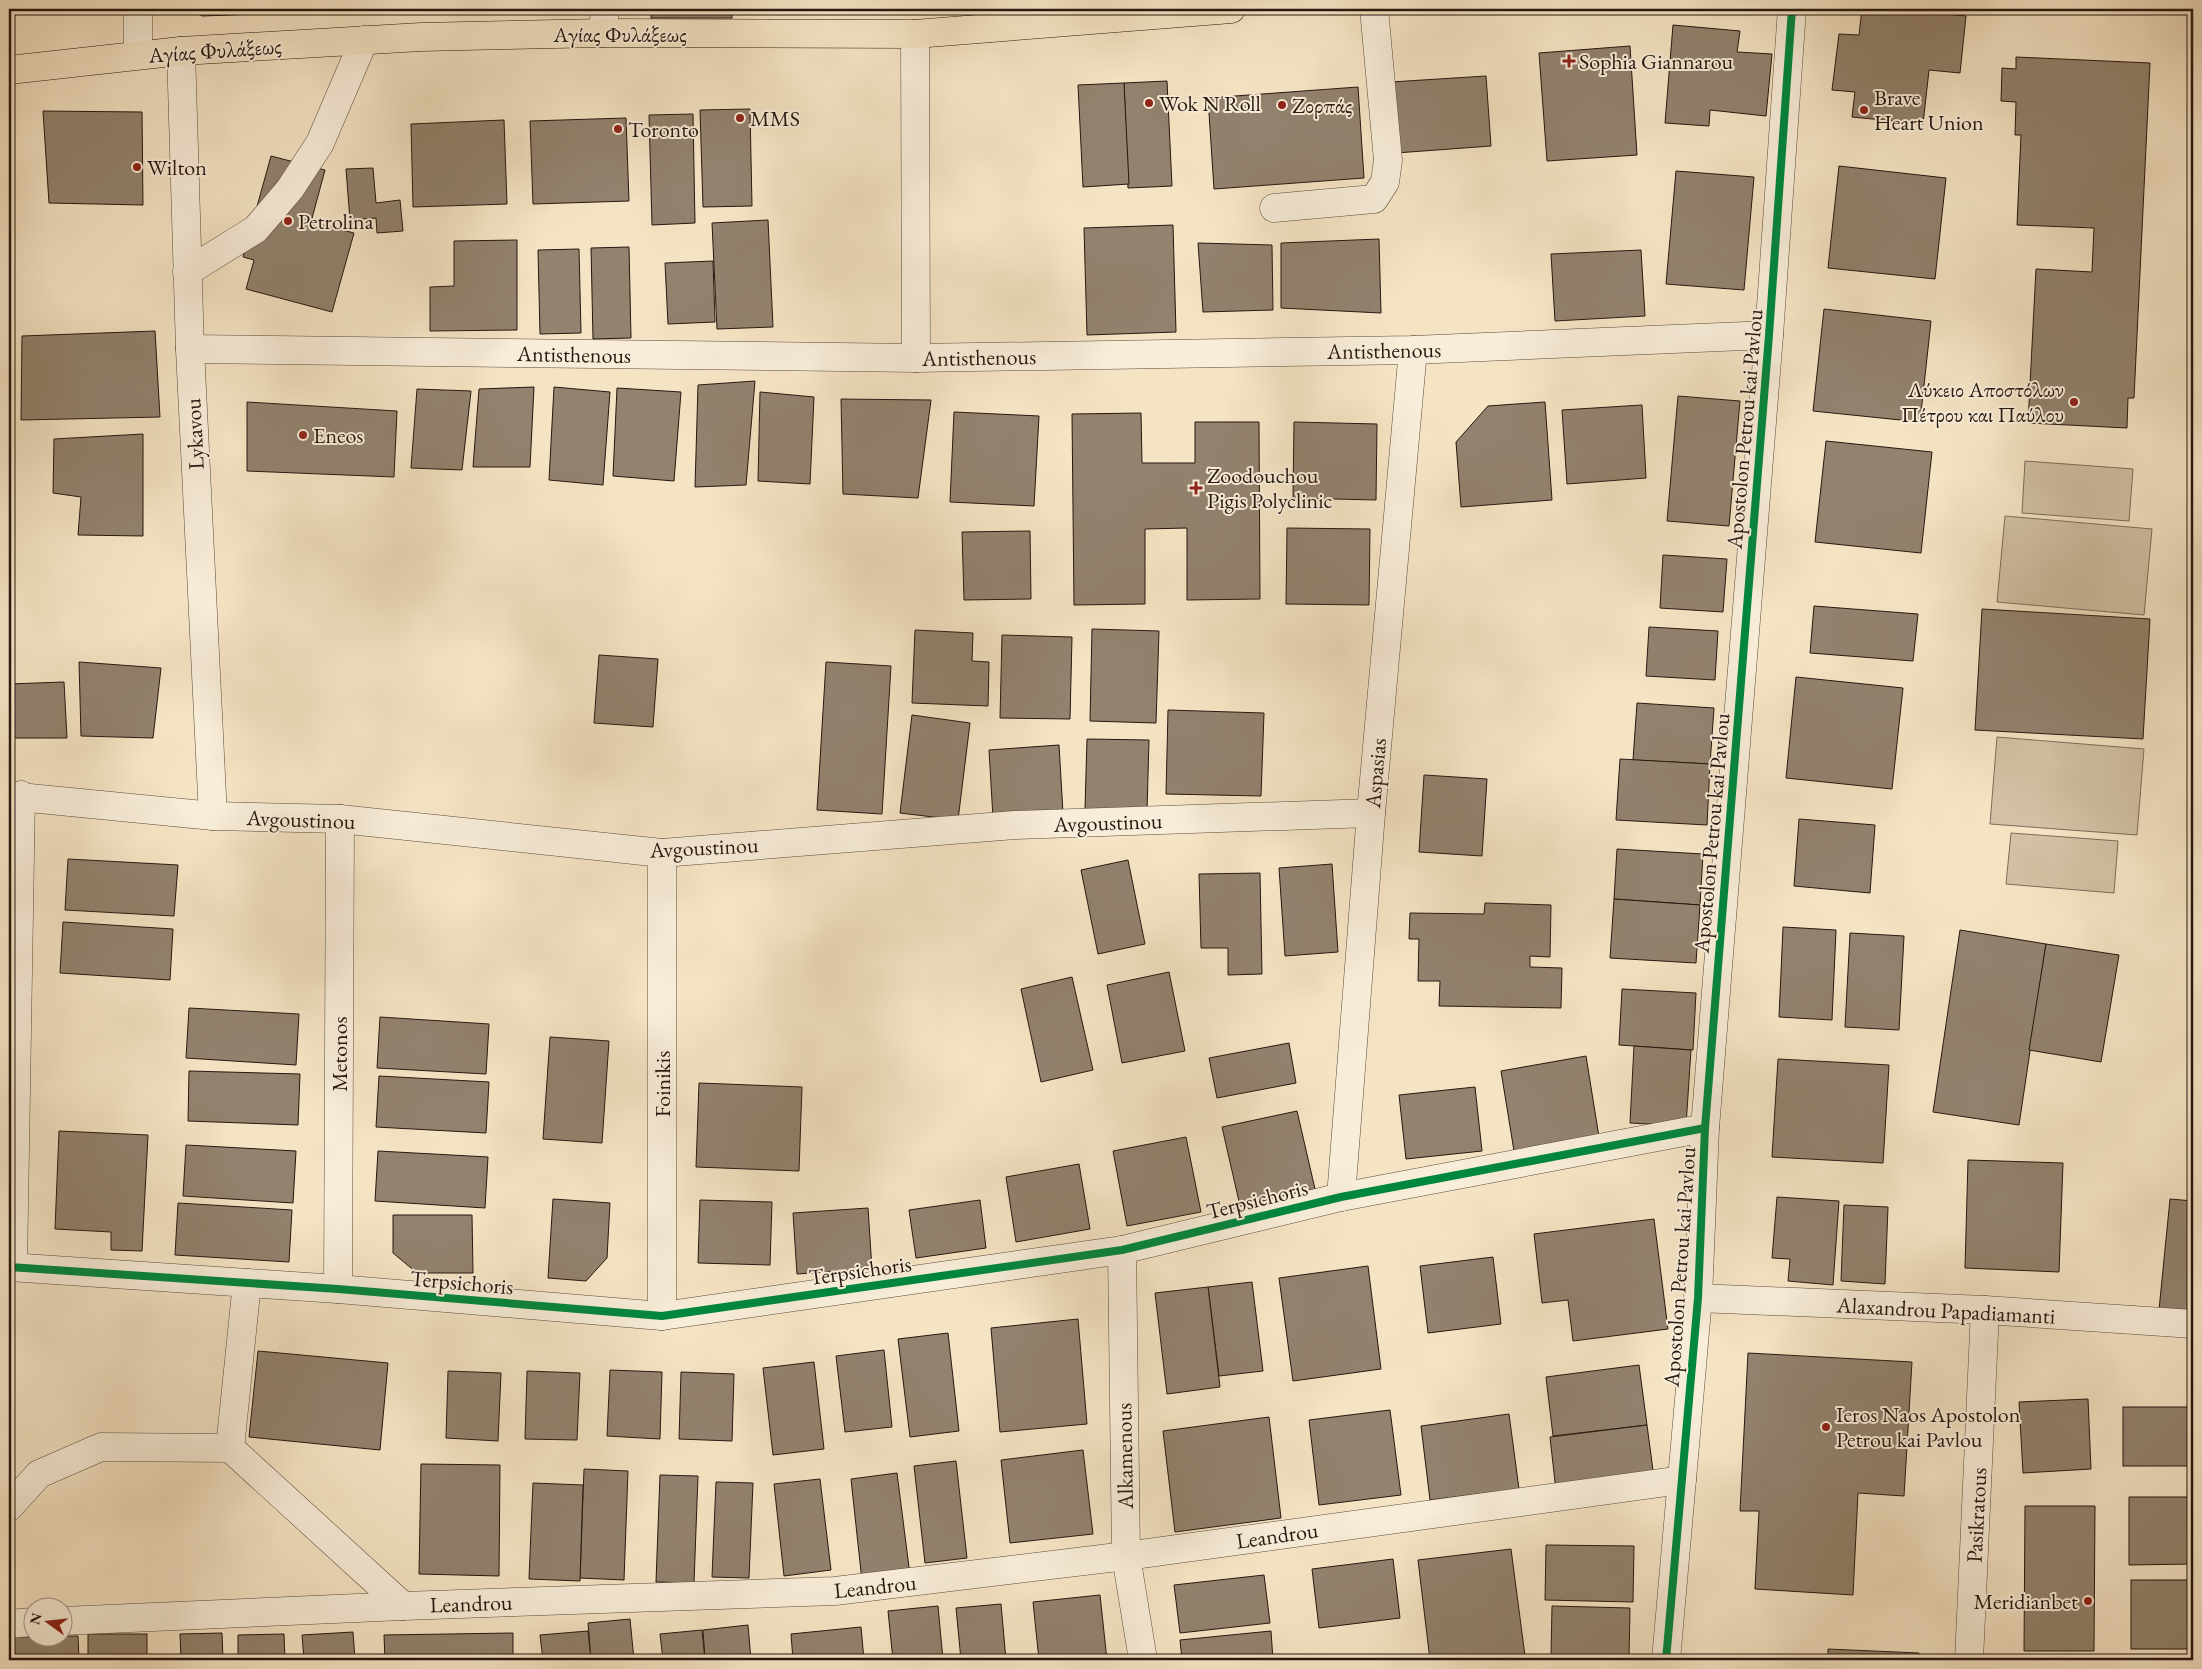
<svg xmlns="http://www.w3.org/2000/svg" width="2202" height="1669" font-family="'EB Garamond',serif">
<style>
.green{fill:#d2c1a5;stroke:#7c6c5a}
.building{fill:#92826e;stroke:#261710}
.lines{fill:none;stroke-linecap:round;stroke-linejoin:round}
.minor-casing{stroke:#5a4a3d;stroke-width:29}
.major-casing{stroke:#261710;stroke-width:29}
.minor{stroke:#f8edd9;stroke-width:28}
.major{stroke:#f5e4c4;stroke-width:28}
.cycleway-casing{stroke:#f8edd9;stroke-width:11}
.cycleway{stroke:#00873e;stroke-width:8}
.poi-dot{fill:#8f2418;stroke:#f8edd9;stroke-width:2}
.labels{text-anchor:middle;stroke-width:4;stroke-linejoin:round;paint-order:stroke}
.street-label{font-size:22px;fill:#261710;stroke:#f8edd9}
.poi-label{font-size:22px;fill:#261710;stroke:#f8edd9;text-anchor:start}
</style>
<rect width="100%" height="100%" fill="#f5e4c4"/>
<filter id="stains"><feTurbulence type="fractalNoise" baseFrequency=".004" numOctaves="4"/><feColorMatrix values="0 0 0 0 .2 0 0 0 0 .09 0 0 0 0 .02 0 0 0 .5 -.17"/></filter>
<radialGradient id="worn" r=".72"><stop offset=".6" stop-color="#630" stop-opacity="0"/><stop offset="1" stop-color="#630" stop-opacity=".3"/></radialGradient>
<g class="green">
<polygon points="2025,461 2133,469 2129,521 2022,513"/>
<polygon points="2005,516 2152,529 2144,615 1997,602"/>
<polygon points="1997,737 2144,749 2137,835 1990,824"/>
<polygon points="2011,833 2118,841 2114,893 2006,884"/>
</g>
<g class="building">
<polygon points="192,9 257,9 257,14 202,16"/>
<polygon points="283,9 362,9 362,14 283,12"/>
<rect x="651" y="9" width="81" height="9"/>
<polygon points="1862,9 1894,9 1966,16 1960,73 1929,70 1923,124 1852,117 1855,92 1832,90 1839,34 1859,35"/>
<polygon points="1673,25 1740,31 1737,52 1772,54 1766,116 1710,110 1709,126 1665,123"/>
<polygon points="1630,46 1637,155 1547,161 1539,53"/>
<polygon points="2016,57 2150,63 2134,398 2128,398 2127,428 2028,423 2036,269 2092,272 2094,228 2017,225 2021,135 2015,135 2016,102 2001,101 2002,68 2016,69"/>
<polygon points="1486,76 1491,146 1396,153 1391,82"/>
<polygon points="1167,81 1172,186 1128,188 1124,83"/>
<polygon points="1124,83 1129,184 1083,187 1078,85"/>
<polygon points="1358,87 1364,178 1214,189 1208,98"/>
<polygon points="750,109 752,206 703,207 700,110"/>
<polygon points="43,111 142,112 143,205 49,203"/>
<polygon points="693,114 695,223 652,225 649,115"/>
<polygon points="626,118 629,201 533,204 530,121"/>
<polygon points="504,120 507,204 413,207 411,124"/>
<polygon points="271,156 325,170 311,222 354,233 332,312 246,289 254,260 243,257"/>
<polygon points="1839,166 1946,178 1935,279 1828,268"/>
<polygon points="373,168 376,203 400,200 403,231 377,233 376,218 350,220 346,169"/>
<polygon points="1676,171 1754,177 1744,290 1666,284"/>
<polygon points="768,220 773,327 717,329 712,223"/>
<polygon points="1173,225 1176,332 1087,335 1084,228"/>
<polygon points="1379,239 1381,313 1281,308 1281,243"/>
<polygon points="517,240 517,330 430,331 430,287 454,286 454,241"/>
<polygon points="1198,243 1272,245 1273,310 1203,312"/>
<polygon points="629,247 631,338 593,339 591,248"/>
<polygon points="579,249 581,333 540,334 538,250"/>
<polygon points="1641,250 1645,316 1555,321 1551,254"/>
<polygon points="713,261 715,322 668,324 665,263"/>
<polygon points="1824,309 1931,321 1920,422 1813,411"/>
<polygon points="155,331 160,417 21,420 22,336"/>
<polygon points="755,381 746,485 695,487 698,385"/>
<polygon points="534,387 530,467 473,467 479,389"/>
<polygon points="554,387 610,392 603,485 549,480"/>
<polygon points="617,388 681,392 674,481 613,476"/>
<polygon points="417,389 471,391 462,470 411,468"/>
<polygon points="760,392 814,397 810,484 758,481"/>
<polygon points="1678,396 1740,401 1729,526 1667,521"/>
<polygon points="841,399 931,400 918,498 843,494"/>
<polygon points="247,402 397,411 394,477 247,471"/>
<polygon points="1545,402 1552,500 1461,507 1456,442 1488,406"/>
<polygon points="1642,405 1646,478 1567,484 1562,410"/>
<polygon points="954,412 1039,416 1034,506 950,502"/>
<polygon points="1141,413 1142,463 1195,463 1195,422 1259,422 1260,599 1187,600 1187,528 1145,529 1145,604 1074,605 1072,414"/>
<polygon points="1294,422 1377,424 1376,500 1293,498"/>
<polygon points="143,434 143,536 78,535 81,497 53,493 54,439"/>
<polygon points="1826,441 1932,452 1921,553 1815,542"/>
<polygon points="1287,528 1370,529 1369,605 1286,604"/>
<polygon points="1030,531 1031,599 964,600 962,532"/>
<polygon points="1663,555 1727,559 1723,612 1660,608"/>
<polygon points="1814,606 1918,614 1913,661 1810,653"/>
<polygon points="1982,609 2150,619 2143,739 1975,730"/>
<polygon points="1649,627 1718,631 1715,680 1646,676"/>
<polygon points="1092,629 1159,631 1156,723 1090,721"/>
<polygon points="915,630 973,633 972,661 989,662 988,706 912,703"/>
<polygon points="1002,635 1072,637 1070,719 1000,718"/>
<polygon points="599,655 658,659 653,727 594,723"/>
<polygon points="79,662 161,668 153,738 81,736"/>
<polygon points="826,662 891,666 882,814 817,810"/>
<polygon points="1796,677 1903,688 1892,789 1786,778"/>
<polygon points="64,682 67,738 9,738 9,684"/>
<polygon points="1637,703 1714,708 1710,764 1633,760"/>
<polygon points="1168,710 1264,713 1261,796 1166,794"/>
<polygon points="912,715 970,723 958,820 900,813"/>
<polygon points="1087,739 1149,740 1147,811 1085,809"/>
<polygon points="1059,745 1063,813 993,818 989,750"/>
<polygon points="1620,759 1710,764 1707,825 1616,820"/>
<polygon points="1424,775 1487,779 1482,856 1419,852"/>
<polygon points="1799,819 1875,825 1870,893 1794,886"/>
<polygon points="1617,849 1703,854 1700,905 1614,899"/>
<polygon points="68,859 178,865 174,916 65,910"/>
<polygon points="1128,860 1145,944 1098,954 1081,870"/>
<polygon points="1332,864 1338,952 1285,956 1279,868"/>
<polygon points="1260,873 1262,974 1228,975 1228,948 1201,948 1199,874"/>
<polygon points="1614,899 1700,905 1696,963 1610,958"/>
<polygon points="1485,903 1551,905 1550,957 1530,956 1530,967 1562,968 1561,1008 1439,1006 1440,981 1418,981 1419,939 1409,939 1410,913 1484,914"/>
<polygon points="63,922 173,929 170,980 60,973"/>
<polygon points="1783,927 1836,930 1832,1020 1779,1017"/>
<polygon points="1960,930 2046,944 2019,1125 1933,1112"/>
<polygon points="1850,933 1904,936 1899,1030 1845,1027"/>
<polygon points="2046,944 2119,955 2101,1062 2029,1050"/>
<polygon points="2191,964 2193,964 2193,1051 2192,1051"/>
<polygon points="1169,972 1185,1051 1122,1063 1107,985"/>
<polygon points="1072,977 1093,1070 1041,1082 1021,989"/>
<polygon points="1622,989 1696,993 1693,1050 1619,1045"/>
<polygon points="189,1008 299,1014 296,1065 186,1058"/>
<polygon points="380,1017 489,1024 486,1074 377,1068"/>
<polygon points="550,1037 609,1041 602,1143 543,1139"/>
<polygon points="1289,1043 1296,1083 1217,1098 1209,1058"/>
<polygon points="1634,1046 1691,1050 1686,1126 1630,1123"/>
<polygon points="1586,1056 1599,1137 1514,1151 1501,1071"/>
<polygon points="1778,1059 1889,1065 1883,1163 1772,1157"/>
<polygon points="189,1071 300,1074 298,1125 188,1121"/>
<polygon points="379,1076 489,1082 486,1133 376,1127"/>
<polygon points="699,1083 802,1087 799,1171 696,1167"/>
<polygon points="1475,1087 1482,1151 1406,1159 1399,1095"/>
<polygon points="1297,1111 1315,1189 1240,1206 1222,1127"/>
<polygon points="59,1131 148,1135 142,1251 111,1250 111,1232 55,1229"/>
<polygon points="1186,1137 1201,1212 1127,1226 1113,1151"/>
<polygon points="186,1145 296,1151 293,1203 183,1196"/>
<polygon points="378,1151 488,1157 485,1208 375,1201"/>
<polygon points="1968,1160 2063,1163 2059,1272 1965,1268"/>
<polygon points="1079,1164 1090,1229 1016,1242 1006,1177"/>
<polygon points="1777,1197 1839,1201 1833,1285 1788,1281 1790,1259 1772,1258"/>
<polygon points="553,1199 610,1203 607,1258 586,1281 548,1278"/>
<polygon points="2170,1199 2193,1201 2193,1313 2159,1310"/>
<polygon points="700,1200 772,1202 770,1265 698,1263"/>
<polygon points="980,1200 986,1248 916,1258 909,1210"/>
<polygon points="178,1203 292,1210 289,1262 175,1255"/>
<polygon points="1844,1205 1888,1207 1885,1284 1841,1281"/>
<polygon points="868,1208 872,1269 797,1274 793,1213"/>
<polygon points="393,1215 472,1215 473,1273 417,1273 393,1253"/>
<polygon points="1654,1219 1668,1329 1573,1341 1568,1300 1542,1303 1534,1234"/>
<polygon points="1493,1257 1501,1324 1428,1333 1420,1266"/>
<polygon points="1368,1266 1381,1369 1293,1381 1279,1278"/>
<polygon points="1252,1282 1263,1371 1219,1376 1208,1287"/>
<polygon points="1208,1287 1220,1387 1167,1394 1155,1293"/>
<polygon points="1078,1319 1087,1424 1000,1432 991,1328"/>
<polygon points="948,1333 959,1431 910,1437 898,1339"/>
<polygon points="884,1350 892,1427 845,1432 836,1356"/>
<polygon points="258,1351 388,1363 380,1450 249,1437"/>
<polygon points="1748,1353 1912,1362 1904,1496 1858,1493 1853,1595 1755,1589 1759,1511 1740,1511"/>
<polygon points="814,1362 824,1449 773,1455 763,1368"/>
<polygon points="1639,1365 1647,1425 1553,1436 1546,1377"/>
<polygon points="610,1370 662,1372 660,1439 607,1436"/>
<polygon points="448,1371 501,1373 498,1441 446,1438"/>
<polygon points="527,1371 580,1373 577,1440 525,1439"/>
<polygon points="681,1372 734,1374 732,1441 679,1439"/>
<polygon points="2088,1399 2091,1469 2023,1473 2019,1402"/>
<rect x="2123" y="1407" width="70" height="59"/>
<polygon points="1390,1410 1401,1495 1319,1505 1309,1420"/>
<polygon points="1509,1414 1519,1489 1430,1500 1421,1426"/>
<polygon points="1269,1417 1281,1518 1175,1532 1163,1431"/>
<polygon points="1647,1425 1654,1478 1556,1491 1550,1437"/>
<polygon points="1083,1450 1093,1534 1010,1543 1001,1460"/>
<polygon points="956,1461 967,1558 925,1563 914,1466"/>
<polygon points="421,1464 500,1465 499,1576 419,1574"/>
<polygon points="584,1469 628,1471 624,1580 580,1578"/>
<polygon points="897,1473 910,1575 862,1581 851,1479"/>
<polygon points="660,1475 698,1476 694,1583 656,1582"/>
<polygon points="820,1479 831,1570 784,1576 774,1484"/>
<polygon points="716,1482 753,1483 749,1578 712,1577"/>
<polygon points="533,1483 583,1485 580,1581 529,1579"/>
<polygon points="2129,1497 2193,1497 2193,1564 2129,1565"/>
<polygon points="2025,1506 2095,1506 2094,1651 2024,1651"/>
<polygon points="1546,1545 1634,1546 1633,1602 1545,1600"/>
<polygon points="1511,1549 1525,1656 1488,1660 1430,1660 1418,1560"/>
<polygon points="1393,1559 1400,1618 1319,1628 1312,1569"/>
<polygon points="1264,1575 1270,1623 1180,1633 1174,1585"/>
<rect x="2131" y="1580" width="62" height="69"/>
<polygon points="1100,1595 1107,1660 1039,1660 1033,1602"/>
<polygon points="1001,1604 1006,1660 961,1660 956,1608"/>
<polygon points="938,1606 943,1660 893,1660 888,1611"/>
<polygon points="1552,1606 1630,1608 1629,1658 1551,1656"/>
<polygon points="630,1619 634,1660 591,1660 588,1623"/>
<polygon points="748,1625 751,1660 705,1660 703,1630"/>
<polygon points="861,1627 864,1660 793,1660 791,1634"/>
<polygon points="702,1630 705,1660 663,1660 660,1634"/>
<polygon points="588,1631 591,1660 543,1660 540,1635"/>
<polygon points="1271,1631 1273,1660 1182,1660 1180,1640"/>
<polygon points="353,1632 355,1660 304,1660 302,1635"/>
<polygon points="222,1633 223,1660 181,1660 180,1634"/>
<polygon points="513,1633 513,1660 385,1660 384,1635"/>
<rect x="88" y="1634" width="59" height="26"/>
<polygon points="284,1634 285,1660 238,1660 238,1635"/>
<polygon points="78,1636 79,1660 15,1660 14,1637"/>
<polygon points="1828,1649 1919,1653 1919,1660 1828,1660"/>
</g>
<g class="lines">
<g class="minor-casing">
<g id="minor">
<polyline points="138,9 138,55"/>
<polyline points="988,28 989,9"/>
<polyline points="603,33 605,9"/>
<polyline points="915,34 916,358"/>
<polyline points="181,51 190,349 213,816"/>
<polyline points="1274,208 1374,199 1385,182 1388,160 1374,9"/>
<polyline points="187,272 256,229 290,189 320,143 364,40"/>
<polyline points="190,349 916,358 1413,350 1769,335"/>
<polyline points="9,796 213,816 340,819 662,853 1015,825 1371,813"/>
<polyline points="662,853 662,1316"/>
<polyline points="1341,1197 1371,813 1413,350"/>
<polyline points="1122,1250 1126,1556 1143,1660"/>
<polyline points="9,1267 338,1289 662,1316 1122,1250 1341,1197 1705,1128"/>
<polyline points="13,1267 21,795"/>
<polyline points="338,1289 340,819"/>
<polyline points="1698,1298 1985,1310 2193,1324"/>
<polyline points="230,1448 247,1283"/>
<polyline points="9,1507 39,1474 101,1447 230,1448 403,1606"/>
<polyline points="62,1621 403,1606 835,1591 1126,1556 1682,1480"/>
<polyline points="9,1624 32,1622"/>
<polyline points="1666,1660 1698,1298 1705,1128 1769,335 1792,9"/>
<polyline points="1969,1660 1985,1310"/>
</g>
</g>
<g class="major-casing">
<polyline id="major" points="9,70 181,51 421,37 603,33 915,34 1231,9"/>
</g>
<use href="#minor" class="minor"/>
<use href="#major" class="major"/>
<g class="cycleway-casing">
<g id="cycleway">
<polyline points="9,1267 338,1289 662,1316 1122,1250 1341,1197 1705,1128"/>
<polyline points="1666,1660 1698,1298 1705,1128 1769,335 1792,9"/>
</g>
</g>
<use href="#cycleway" class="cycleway"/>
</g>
<g class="poi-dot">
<path d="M1566.5 53.5h5v5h5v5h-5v5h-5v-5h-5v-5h5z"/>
<circle cx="1149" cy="103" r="5"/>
<circle cx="1282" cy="105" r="5"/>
<circle cx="1864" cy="110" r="5"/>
<circle cx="740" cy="118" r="5"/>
<circle cx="618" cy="129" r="5"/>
<circle cx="137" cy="167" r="5"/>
<circle cx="288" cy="221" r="5"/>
<circle cx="2074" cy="402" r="5"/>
<circle cx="303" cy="435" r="5"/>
<path d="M1193.5 480.5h5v5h5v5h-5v5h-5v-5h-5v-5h5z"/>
<circle cx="1826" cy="1427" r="5"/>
<circle cx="2088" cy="1601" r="5"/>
</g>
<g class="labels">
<g class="street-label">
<text x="620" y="42">Αγίας Φυλάξεως</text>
<text transform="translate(215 50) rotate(-4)" y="8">Αγίας Φυλάξεως</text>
<text transform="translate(1384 350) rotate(-1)" y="8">Antisthenous</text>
<text transform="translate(574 354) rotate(1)" y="8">Antisthenous</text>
<text transform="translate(979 357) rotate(-1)" y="8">Antisthenous</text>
<text transform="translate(1744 429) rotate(-85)" y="8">Apostolon Petrou kai Pavlou</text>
<text transform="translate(194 434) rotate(-93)" y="8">Lykavou</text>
<text transform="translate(1375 773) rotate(-85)" y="8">Aspasias</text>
<text transform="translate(301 819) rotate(2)" y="8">Avgoustinou</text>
<text transform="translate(1108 822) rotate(-2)" y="8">Avgoustinou</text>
<text transform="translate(1711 833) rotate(-85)" y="8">Apostolon Petrou kai Pavlou</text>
<text transform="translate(704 847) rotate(-3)" y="8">Avgoustinou</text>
<text transform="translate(339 1054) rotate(-90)" y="8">Metonos</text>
<text transform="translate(662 1084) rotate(-90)" y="8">Foinikis</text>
<text transform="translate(1257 1199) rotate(-14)" y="8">Terpsichoris</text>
<text transform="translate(1679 1267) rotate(-86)" y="8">Apostolon Petrou kai Pavlou</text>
<text transform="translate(860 1270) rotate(-8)" y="8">Terpsichoris</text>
<text transform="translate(462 1282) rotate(5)" y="8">Terpsichoris</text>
<text transform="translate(1946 1310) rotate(3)" y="8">Alaxandrou Papadiamanti</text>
<text transform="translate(1124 1456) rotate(-91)" y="8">Alkamenous</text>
<text transform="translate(1976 1515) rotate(-87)" y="8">Pasikratous</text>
<text transform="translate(1277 1535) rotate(-8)" y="8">Leandrou</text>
<text transform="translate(875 1586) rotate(-6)" y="8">Leandrou</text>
<text transform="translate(471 1603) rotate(-2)" y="8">Leandrou</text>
</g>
<g class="poi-label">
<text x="1579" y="69">Sophia Giannarou</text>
<text x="1874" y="105">Brave<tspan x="1874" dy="25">Heart Union</tspan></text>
<text x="1159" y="111">Wok N Roll</text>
<text x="1292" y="113">Ζορπάς</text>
<text x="750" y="126">MMS</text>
<text x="628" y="137">Toronto</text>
<text x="147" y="175">Wilton</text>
<text x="298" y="229">Petrolina</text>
<text x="2064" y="397" text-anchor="end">Λύκειο Αποστόλων<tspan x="2064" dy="25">Πέτρου και Παύλου</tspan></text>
<text x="313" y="443">Eneos</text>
<text x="1207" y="483">Zoodouchou<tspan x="1207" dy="25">Pigis Polyclinic</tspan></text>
<text x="1836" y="1422">Ieros Naos Apostolon<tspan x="1836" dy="25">Petrou kai Pavlou</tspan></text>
<text x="2078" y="1609" text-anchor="end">Meridianbet</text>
</g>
</g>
<rect width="2202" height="1669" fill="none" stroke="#f5e4c4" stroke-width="30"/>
<rect x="10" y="10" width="2182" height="1649" fill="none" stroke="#261710" stroke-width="2.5"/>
<rect x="15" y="15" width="2172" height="1639" fill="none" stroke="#261710"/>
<g transform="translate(48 1622) rotate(285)"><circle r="24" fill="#f8edd9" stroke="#a49789"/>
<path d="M0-4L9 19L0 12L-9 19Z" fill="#8f2418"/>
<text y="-8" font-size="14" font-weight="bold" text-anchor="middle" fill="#261710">N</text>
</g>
<rect width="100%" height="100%" filter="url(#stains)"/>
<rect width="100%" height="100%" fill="url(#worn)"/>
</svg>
